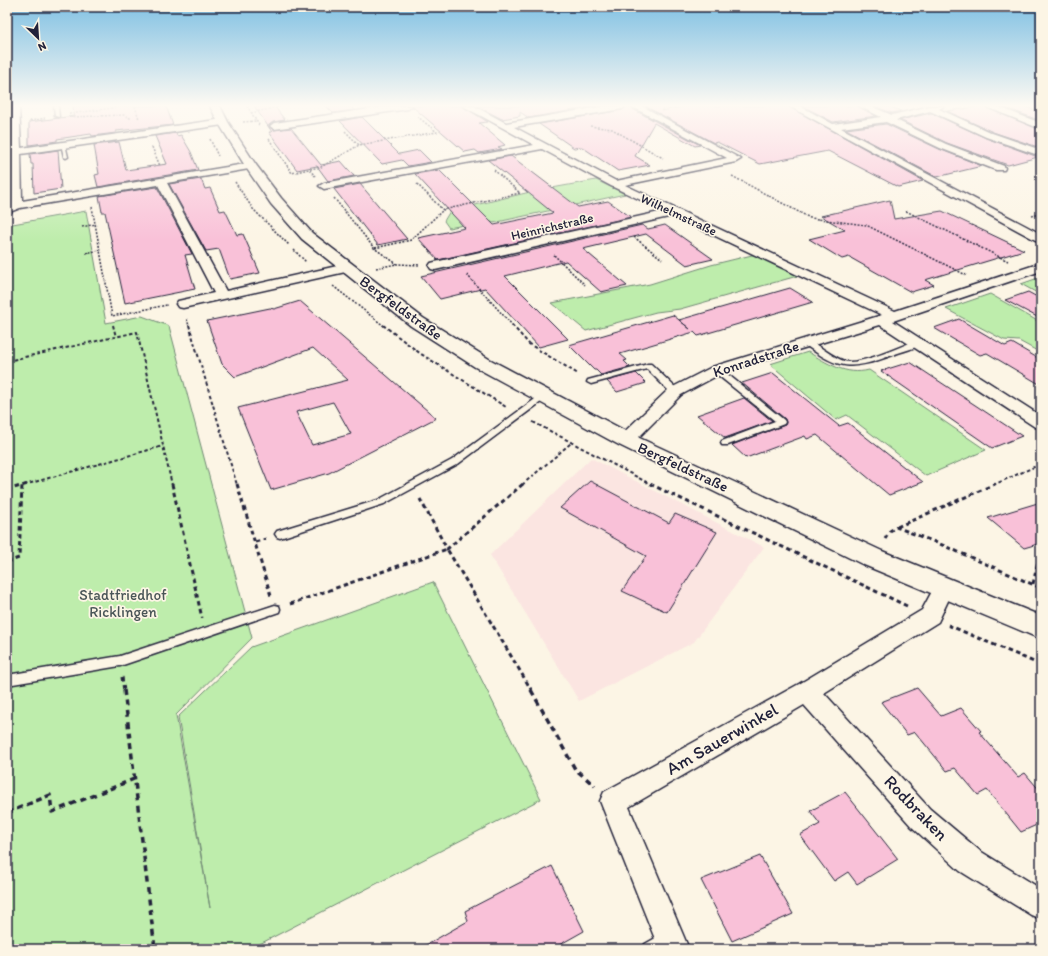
<svg xmlns="http://www.w3.org/2000/svg" width="1048" height="956" font-family="Itim,sans-serif">
<style>
.built{fill:#fbe5e1}
.green{fill:#beedac;stroke:#708874}
.building{fill:#f9c1d8;stroke:#22223b;fill-rule:evenodd}
.lines{fill:none;stroke-linecap:round;stroke-linejoin:round}
.service-casing{stroke:#22223b;stroke-width:3}
.minor-casing{stroke:#22223b;stroke-width:3}
.tertiary-casing{stroke:#22223b;stroke-width:3}
.path-far3{stroke:#22223b;stroke-width:1.5;stroke-dasharray:2 1.5;stroke-linecap:butt}
.path-far2{stroke:#22223b;stroke-width:2;stroke-dasharray:3.5 2.5;stroke-linecap:butt}
.path-far1{stroke:#22223b;stroke-width:3;stroke-dasharray:4.5 3.5;stroke-linecap:butt}
.path{stroke:#22223b;stroke-width:3.5;stroke-dasharray:6 4.5;stroke-linecap:butt}
.service{fill:#fcf5e5;fill-rule:evenodd}
.minor{fill:#fcf5e5;fill-rule:evenodd}
.tertiary{fill:#fcf5e5;fill-rule:evenodd}
.labels{text-anchor:middle;stroke-width:3.5;stroke-linejoin:round;paint-order:stroke}
.far-street-label{font-size:13px;fill:#22223b;stroke:#fcf5e5}
.street-label{font-size:15px;fill:#22223b;stroke:#fcf5e5}
.park-label{font-size:15px;fill:#495557;stroke:#fcf5e5}
.near-street-label{font-size:18px;fill:#22223b;stroke:#fcf5e5}
</style>
<rect width="100%" height="100%" fill="#fcf5e5"/>
<filter id="ink" filterUnits="userSpaceOnUse"><feTurbulence type="fractalNoise" baseFrequency=".025" numOctaves="2"/><feDisplacementMap in="SourceGraphic" scale="8" xChannelSelector="R" yChannelSelector="G"/><feConvolveMatrix kernelMatrix="1 2 1 2 8 2 1 2 1" color-interpolation-filters="sRGB"/></filter>
<g filter="url(#ink)">
<polygon class="built" points="591,458 764,547 694,642 579,701 490,555"/>
<g class="green">
<polygon points="596,180 625,194 493,223 489,220 449,228 444,221 450,211 530,192"/>
<polygon points="86,211 106,323 142,316 169,326 252,638 176,715 210,908 178,717 251,647 433,582 541,799 250,949 7,949 7,225"/>
<polygon points="756,254 801,275 680,309 656,312 586,331 552,303 650,284 711,265"/>
<polygon points="1041,277 1041,295 1021,284"/>
<polygon points="990,294 1041,323 1041,353 1019,341 1004,340 946,309"/>
<path d="M808,352C827,363 846,376 869,370L986,450L926,476L847,415L836,420L770,364Z"/>
</g>
<g class="building">
<polygon points="73,106 166,106 173,125 116,131 116,133 92,136 91,134 57,139 57,141 29,145 29,122 74,116"/>
<polygon points="254,106 274,106 285,120 273,122 269,125 269,127 274,130 291,128 321,165 341,161 354,176 328,181 317,166 297,170 269,132 272,132"/>
<polygon points="326,106 350,106 354,110 333,113"/>
<polygon points="413,106 462,106 488,122 479,123 505,145 498,147 502,149 479,153 475,150 465,152 413,107"/>
<polygon points="477,106 596,106 529,118 520,112 520,116 502,119"/>
<polygon points="627,106 700,145 695,146 654,123 635,156 650,165 618,171 582,147 574,148 539,124 622,110"/>
<polygon points="645,106 664,106 661,111 688,106 788,106 923,181 898,187 828,151 760,164 717,142 714,143"/>
<polygon points="803,106 858,106 876,116 833,122"/>
<polygon points="874,106 888,106 901,111 892,113"/>
<polygon points="983,106 1041,130 1041,148 993,132 947,111"/>
<polygon points="1001,106 1024,106 1041,113 1041,121"/>
<polygon points="931,113 986,138 1038,157 1008,165 947,143 900,120"/>
<polygon points="362,117 399,154 419,150 431,162 408,166 402,160 382,164 340,121"/>
<polygon points="886,124 939,149 982,166 937,177 846,129"/>
<polygon points="176,133 177,136 181,135 191,152 198,170 98,187 95,175 99,174 94,145 119,142 126,170 167,164 155,136"/>
<polygon points="58,150 61,189 34,193 33,164 31,164 30,154"/>
<polygon points="511,156 578,207 608,201 631,217 438,260 418,238 465,228 415,174 439,170 494,225 553,213 488,160"/>
<polygon points="201,179 205,189 210,188 220,211 225,210 237,235 243,234 260,273 230,279 219,249 206,251 169,184"/>
<polygon points="360,184 407,239 378,245 334,189"/>
<polygon points="157,187 192,254 185,255 195,289 125,303 105,212 102,212 99,196"/>
<polygon points="890,200 894,219 942,211 1024,250 925,280 934,285 911,292 849,257 842,259 809,239 845,230 821,216"/>
<polygon points="642,225 648,229 665,225 713,259 687,265 646,234 583,249 627,286 601,292 566,261 505,276 568,339 539,347 485,288 440,299 421,276"/>
<polygon points="790,288 813,302 698,336 694,332 620,354 627,360 624,361 630,367 601,375 596,370 594,370 569,345 673,315 690,329 679,320"/>
<polygon points="1028,292 1041,299 1041,319 1005,300"/>
<path d="M300,301L436,418L329,473L271,490L238,408L348,380L313,348L235,377L222,364L207,321L270,308L274,309ZM333,402L351,434L312,445L296,412Z"/>
<polygon points="959,319 1005,346 1012,343 1041,360 1041,385 987,353 980,355 934,328"/>
<polygon points="910,362 1022,436 992,448 881,371"/>
<polygon points="636,373 646,383 617,392 607,381"/>
<polygon points="773,373 839,426 848,423 923,482 889,495 817,435 807,439 805,436 746,458 732,445 785,425 786,423 785,419 742,383"/>
<polygon points="744,398 772,421 725,438 697,415"/>
<polygon points="590,481 669,523 675,514 717,532 667,612 622,591 646,556 560,508"/>
<polygon points="1041,502 1041,543 1024,548 988,518"/>
<polygon points="917,688 941,716 961,708 981,731 979,732 1018,777 1025,773 1041,792 1041,823 1021,832 987,790 978,795 955,768 947,771 915,732 907,735 881,702"/>
<polygon points="845,792 898,859 857,884 848,872 834,881 800,835 820,824 810,811"/>
<polygon points="760,856 793,914 732,941 701,880"/>
<polygon points="552,866 584,931 552,949 419,949 468,921 465,911"/>
</g>
<g class="lines">
<g class="service-casing">
<g id="service">
<polygon points="54,106 58,106 59,117 55,116"/>
<polygon points="63,143 65,144 68,157 66,158 64,157 61,144"/>
<path d="M804,340C813,339 834,360 848,362C865,363 899,347 915,341H918L922,343C915,349 902,351 893,355C851,370 841,371 804,344Z"/>
<polygon points="648,364 651,364 678,390 679,392 678,394 672,394 647,369 591,384 587,382 588,380"/>
<polygon points="714,368 720,368 784,420 785,422 784,424 728,445 722,445 721,443 722,441 775,421 714,372"/>
<polygon points="542,394 548,394 549,396 458,464 384,504 280,538 277,537 275,534 277,531 378,500 452,460"/>
<polygon points="275,605 279,606 280,609 279,612 120,666 7,685 7,675 120,656"/>
<path d="M668,931L673,933L675,938C670,952 655,949 642,949L645,944Z"/>
</g>
</g>
<g class="minor-casing">
<g id="minor">
<polygon points="11,106 19,106 21,148 223,119 227,122 223,125 21,154 22,201 251,163 255,164 256,166 255,168 167,183 226,291 346,264 350,265 352,268 350,271 183,308 178,307 176,304 178,301 214,293 158,185 20,208 7,213 7,206 11,203 11,155 7,156 7,150 11,150"/>
<polygon points="390,106 412,106 408,109 274,129 270,126 274,123"/>
<polygon points="463,106 474,106 506,123 606,106 626,106 622,109 514,127 616,181 727,158 631,106 642,106 741,159 736,162 625,185 895,311 1041,263 1041,271 893,321 1041,416 1041,428 1035,427 880,325 722,373 681,395 632,444 626,445 620,444 617,440 620,436 669,389 712,367 882,315 673,216 435,270 431,269 429,266 431,263 435,262 664,211 611,186 542,149 324,189 319,186 324,183 534,145"/>
<polygon points="789,106 800,106 833,124 881,117 859,106 870,106 892,115 930,106 944,106 939,109 992,133 1041,150 1041,156 986,137 930,111 896,120 946,144 1004,166 1005,168 1004,170 996,170 940,148 886,122 841,128 1041,234 1041,243"/>
<polygon points="984,106 996,106 1041,123 1041,129"/>
<polygon points="944,580 951,582 954,588 938,622 824,693 930,809 980,851 1041,889 1041,919 1031,915 960,871 912,827 804,705 629,807 689,949 659,949 600,801 604,792 799,684 922,610 937,582"/>
</g>
</g>
<g class="tertiary-casing">
<polygon id="tertiary" points="210,106 220,106 228,122 256,165 281,198 312,233 423,318 489,359 633,435 882,551 1041,616 1041,639 864,565 619,445 475,367 411,326 302,239 271,204 247,169 218,122"/>
</g>
<g class="path-far3">
<polyline points="135,106 139,119"/>
<polyline points="247,106 259,125"/>
<polyline points="251,113 283,106"/>
<polyline points="69,114 126,106"/>
<polyline points="70,117 124,115 132,119"/>
<polyline points="30,121 45,118"/>
<polyline points="243,122 256,121"/>
<polyline points="590,126 612,129 663,158"/>
<polyline points="345,131 359,145"/>
<polyline points="210,139 218,156"/>
<polyline points="269,139 292,173 309,169 315,176"/>
<polyline points="152,147 160,166"/>
<polyline points="310,169 321,167 359,145 437,132 418,117"/>
<polyline points="732,176 810,218 866,225 966,275"/>
<polyline points="235,182 253,209 289,245"/>
<polyline points="417,184 443,210"/>
<polyline points="334,198 374,248 397,264 420,265"/>
<polyline points="92,207 112,316 167,305"/>
<polyline points="906,211 1008,261"/>
<polyline points="1032,216 1041,214"/>
<polyline points="82,227 96,224"/>
<polyline points="634,237 662,259"/>
<polyline points="375,248 411,240 443,210 520,193 494,170"/>
<polyline points="294,250 306,262"/>
<polyline points="86,253 100,250"/>
<polyline points="554,255 585,285"/>
<polyline points="376,268 397,264"/>
<polyline points="467,275 513,326"/>
<polyline points="333,286 384,326"/>
<polyline points="187,319 189,326"/>
</g>
<g class="path-far2">
<polyline points="113,325 116,337"/>
<polyline points="189,325 237,485"/>
<polyline points="383,325 421,354 506,407"/>
<polyline points="512,325 529,344 578,374"/>
<polyline points="7,361 137,332 172,485"/>
<polyline points="533,422 652,485"/>
<polyline points="24,485 163,446"/>
<polyline points="522,485 571,443"/>
<polyline points="993,485 1041,464"/>
</g>
<g class="path-far1">
<polyline points="172,484 202,618"/>
<polyline points="237,484 271,596"/>
<polyline points="650,484 907,606"/>
<polyline points="7,490 28,484"/>
<polyline points="420,499 447,549 523,484"/>
<polyline points="897,527 995,484"/>
<polyline points="885,539 890,531 896,527 940,544 1041,588"/>
<polyline points="255,542 266,539"/>
<polyline points="7,562 19,558 22,485"/>
<polyline points="1033,584 1039,557 1041,557"/>
<polyline points="290,604 447,549 532,691"/>
<polyline points="948,625 1041,665"/>
<polyline points="122,677 124,691"/>
</g>
<g class="path">
<polyline points="124,690 155,949"/>
<polyline points="531,690 575,769 595,786"/>
<polyline points="7,813 50,795 52,812 134,779"/>
</g>
<use href="#service" class="service"/>
<use href="#minor" class="minor"/>
<use href="#tertiary" class="tertiary"/>
</g>
</g>
<linearGradient id="sky" x2="0" y2="1"><stop stop-color="#7fc0e3"/><stop offset="0.44" stop-color="#fefaf3"/><stop offset="1" stop-color="#fefaf3" stop-opacity="0"/></linearGradient>
<rect width="1048" height="240" fill="url(#sky)"/>
<g class="labels">
<g class="far-street-label">
<text transform="translate(679 214) rotate(25)" y="5">Wilhelmstraße</text>
<text transform="translate(552 226) rotate(-13)" y="5">Heinrichstraße</text>
</g>
<g class="street-label">
<text transform="translate(401 308) rotate(36)" y="5">Bergfeldstraße</text>
<text transform="translate(756 359) rotate(-18)" y="5">Konradstraße</text>
<text transform="translate(683 467) rotate(25)" y="5">Bergfeldstraße</text>
</g>
<g class="park-label">
<text x="123" y="600">Stadtfriedhof<tspan x="123" dy="17">Ricklingen</tspan></text>
</g>
<g class="near-street-label">
<text transform="translate(722 739) rotate(-30)" y="6">Am Sauerwinkel</text>
<text transform="translate(916 808) rotate(46)" y="6">Rodbraken</text>
</g>
</g>
<rect width="1048" height="956" fill="none" stroke="#fcf5e5" stroke-width="24"/>
<rect x="12" y="12" width="1024" height="932" fill="none" stroke="#22223b" stroke-width="1.5" filter="url(#ink)"/>
<g transform="translate(38 38) rotate(155)" stroke="#fcf5e5" stroke-width="3" paint-order="stroke">
<path d="M0-3L7 15L0 10L-7 15Z" fill="#22223b"/>
<text y="-6" font-size="11" font-weight="bold" text-anchor="middle" fill="#22223b">N</text>
</g>
</svg>
